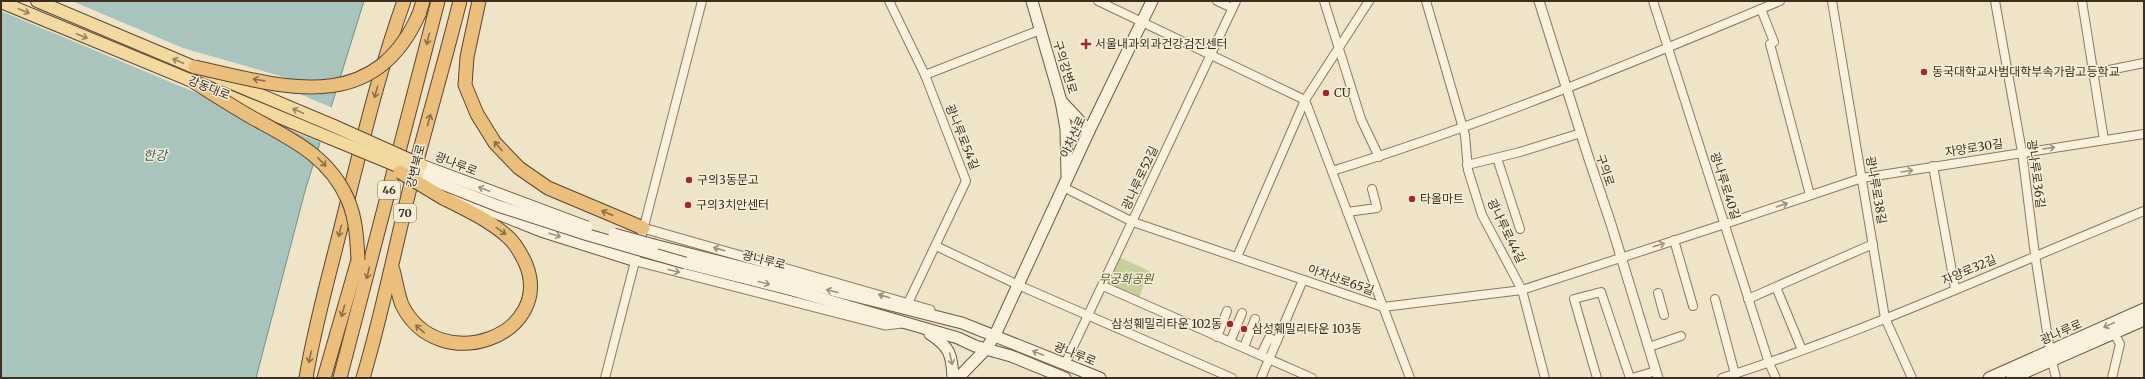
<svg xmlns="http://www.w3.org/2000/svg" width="2145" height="379" font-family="Merriweather,'Noto Sans KR',serif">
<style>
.green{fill:#c9cf9b}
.water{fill:#a9c4bc;stroke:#6f938a}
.pier{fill:#f0e4c8}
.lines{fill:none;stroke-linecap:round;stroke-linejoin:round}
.minor-casing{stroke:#8d765c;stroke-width:10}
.tertiary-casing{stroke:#8d765c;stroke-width:11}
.secondary-casing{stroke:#6f573f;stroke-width:13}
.primary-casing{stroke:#5b4430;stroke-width:14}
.trunk-casing{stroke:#5b4430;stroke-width:15}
.minor{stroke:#faf1dc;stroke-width:8}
.tertiary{stroke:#faf1dc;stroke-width:9}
.secondary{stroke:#faf1dc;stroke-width:11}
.primary{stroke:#f3d9a0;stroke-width:12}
.trunk{stroke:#eabe7c;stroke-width:13}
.secondary-bridge-casing{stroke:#6f573f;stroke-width:13;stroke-linecap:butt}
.primary-bridge-casing{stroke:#5b4430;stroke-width:14;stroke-linecap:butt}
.trunk-bridge-casing{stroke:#5b4430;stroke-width:15;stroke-linecap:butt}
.secondary-bridge{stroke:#faf1dc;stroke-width:11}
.primary-bridge{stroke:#f3d9a0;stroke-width:12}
.trunk-bridge{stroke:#eabe7c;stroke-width:13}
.oneway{stroke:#988460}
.oneway2{stroke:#8b6f49}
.oneway3{stroke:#9c907e}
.poi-dot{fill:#9e2a2b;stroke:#f7eed8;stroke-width:1.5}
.labels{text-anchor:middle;stroke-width:3;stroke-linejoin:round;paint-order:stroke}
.shield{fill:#f7eed8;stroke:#756857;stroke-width:1}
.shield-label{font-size:11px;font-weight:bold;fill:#3d2e20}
.poi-label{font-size:12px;fill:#3d2e20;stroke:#f7eed8;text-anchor:start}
.street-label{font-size:12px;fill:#3d2e20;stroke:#f7eed8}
.park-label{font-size:12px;font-style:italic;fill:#4d5a26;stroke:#f7eed8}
.water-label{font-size:13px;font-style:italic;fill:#2f5d5a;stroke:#f7eed8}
</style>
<rect width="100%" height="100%" fill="#f0e4c8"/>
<polygon class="green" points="1117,256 1149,271 1138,301 1103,286"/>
<polygon class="water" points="1,1 364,1 305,191 256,378 1,378"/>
<polygon class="pier" points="1,1 72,1 183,48 287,78 288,81 341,82 338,91 333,92 302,93 290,90 333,108 322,143 277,125 303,151 211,99 1,11"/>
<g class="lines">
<g class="minor-casing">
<g id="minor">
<polyline points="889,1 925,75 966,181 908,303"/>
<polyline points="1098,1 1305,100 1410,378"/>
<polyline points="1217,1 1232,8"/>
<polyline points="1324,1 1361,119 1379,157"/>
<polyline points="1426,1 1465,135 1468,170 1482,215 1522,290 1545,378"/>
<polyline points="1653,1 1769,363 1776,378"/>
<polyline points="1832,1 1885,318 1912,378"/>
<polyline points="1995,1 2022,152 2035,255 2050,351"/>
<polyline points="2082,1 2104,140"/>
<polyline points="1761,9 1774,42"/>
<polyline points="1770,44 1810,195"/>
<polyline points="2094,73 2144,63"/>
<polyline points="925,75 1040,30"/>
<polyline points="1497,158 1520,229"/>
<polyline points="1467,165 1520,152 1581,133"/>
<polyline points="1933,166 1955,288"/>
<path d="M1332,171C1485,124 1632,63 1780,1"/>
<polyline points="1063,187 1133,222 1383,307 1522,290 1725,224 1862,178 2144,134"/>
<polyline points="1347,212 1377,208 1372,189"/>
<polyline points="1674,240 1693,306"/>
<polyline points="936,246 1018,285 1232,378"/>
<polyline points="1237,257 1305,100 1369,1"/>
<polyline points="1103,286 1312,378"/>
<polyline points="1776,287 1802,350"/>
<polyline points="1658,293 1664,315"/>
<polyline points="1715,299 1735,374"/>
<polyline points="1748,299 1873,244"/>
<polyline points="1217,337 1227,311"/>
<polyline points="1230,342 1242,313"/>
<polyline points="1244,347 1255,319"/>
<polyline points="1649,347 1681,336"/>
<polyline points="1261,355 1269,338 1277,341"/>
<polyline points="2052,361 2056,378"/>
<polyline points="1065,364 1236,1"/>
<polyline points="605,378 702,1"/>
<polyline points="1261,378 1303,280"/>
<polyline points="1597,378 1574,299 1601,292 1630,378"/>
<polyline points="1632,378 1656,371"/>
<path d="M1722,378C1866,332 2004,268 2144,211"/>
<polyline points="2112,378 2120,344 2114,333"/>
</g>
</g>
<g class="tertiary-casing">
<g id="tertiary">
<polyline points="1539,1 1588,156 1611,224 1658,378"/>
<polyline points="643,228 930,310"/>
<polyline points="636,261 885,325 902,323"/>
</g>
</g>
<g class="secondary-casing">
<g id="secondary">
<polyline points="1032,1 1061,101 1066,129 1067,176"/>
<polyline points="1061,101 1089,131"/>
<polyline points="441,191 541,231 636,261"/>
<polyline points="654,245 962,323 1100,378"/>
<polyline points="685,263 792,290 958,338 975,346 1011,356 1065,378"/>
<path d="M930,334C950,347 952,355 953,378"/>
<polyline points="958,378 986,349 995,335 1089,131 1152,1"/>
<polyline points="1989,378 2144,309"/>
<polyline points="2012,378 2144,320"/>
</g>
</g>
<g class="primary-casing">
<g id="primary">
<polyline points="37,1 334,126"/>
<polyline points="1,2 330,138"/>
</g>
</g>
<g class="trunk-casing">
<g id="trunk">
<polyline points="479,1 467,57 465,85 477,114 495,143 519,168 548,188 643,228"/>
<polyline points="419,14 423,1"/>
<path d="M393,270C396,281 398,295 402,305C439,379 557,335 525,262C521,254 515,243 508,237C489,220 465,209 443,198"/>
<path d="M306,378C315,323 331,269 344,215C362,143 379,71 404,1"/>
<polyline points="324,378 358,260"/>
<polyline points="340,378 438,1"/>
<path d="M363,378C385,305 398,230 418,157C432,105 447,53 460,1"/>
</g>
</g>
<use href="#minor" class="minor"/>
<use href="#tertiary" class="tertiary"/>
<use href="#secondary" class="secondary"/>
<use href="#primary" class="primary"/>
<use href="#trunk" class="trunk"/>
<g class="secondary-bridge-casing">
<g id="secondary-bridge">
<polyline points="421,165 587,227"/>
<polyline points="417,174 498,206 588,235 685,263"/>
<polyline points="614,234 654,245"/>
</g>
</g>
<g class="primary-bridge-casing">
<g id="primary-bridge">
<polyline points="334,126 421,165"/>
<polyline points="330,138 417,174"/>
</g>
</g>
<g class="trunk-bridge-casing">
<g id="trunk-bridge">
<path d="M195,67C281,86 373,118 419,14"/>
<path d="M194,82C213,94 232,106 251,117C291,139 329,156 348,200C356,219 357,239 358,260"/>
<polyline points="400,172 443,198"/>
</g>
</g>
<use href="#secondary-bridge" class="secondary-bridge"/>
<use href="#primary-bridge" class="primary-bridge"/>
<use href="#trunk-bridge" class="trunk-bridge"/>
</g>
<defs><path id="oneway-shaft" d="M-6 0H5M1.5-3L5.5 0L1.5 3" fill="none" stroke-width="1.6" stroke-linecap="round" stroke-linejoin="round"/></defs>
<g class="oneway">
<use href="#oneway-shaft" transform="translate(24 11) rotate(23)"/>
<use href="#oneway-shaft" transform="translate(82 36) rotate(23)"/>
<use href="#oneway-shaft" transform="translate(178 61) rotate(-157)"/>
<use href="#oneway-shaft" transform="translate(298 111) rotate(-157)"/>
</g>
<g class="oneway2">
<use href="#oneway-shaft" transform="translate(428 39) rotate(104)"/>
<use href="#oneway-shaft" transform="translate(259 80) rotate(-170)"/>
<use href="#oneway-shaft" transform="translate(376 92) rotate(106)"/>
<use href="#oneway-shaft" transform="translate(429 120) rotate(-74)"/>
<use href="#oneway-shaft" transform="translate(498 146) rotate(-131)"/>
<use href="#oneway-shaft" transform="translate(322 162) rotate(46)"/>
<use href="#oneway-shaft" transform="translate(607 213) rotate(-157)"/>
<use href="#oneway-shaft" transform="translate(340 231) rotate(104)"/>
<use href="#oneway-shaft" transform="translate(501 231) rotate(36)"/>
<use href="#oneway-shaft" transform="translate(368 273) rotate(104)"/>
<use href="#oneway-shaft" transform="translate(343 311) rotate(106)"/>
<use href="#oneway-shaft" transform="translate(420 329) rotate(-138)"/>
<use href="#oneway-shaft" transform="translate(310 357) rotate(101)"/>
</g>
<g class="oneway3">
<use href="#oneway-shaft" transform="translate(2049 148) rotate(-8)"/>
<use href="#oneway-shaft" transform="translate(1907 171) rotate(-9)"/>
<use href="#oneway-shaft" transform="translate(484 189) rotate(-159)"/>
<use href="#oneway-shaft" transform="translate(1782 205) rotate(-19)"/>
<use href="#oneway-shaft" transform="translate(555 235) rotate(18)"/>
<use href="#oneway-shaft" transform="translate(1659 245) rotate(-17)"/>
<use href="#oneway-shaft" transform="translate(719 249) rotate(-164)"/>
<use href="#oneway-shaft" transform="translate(674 271) rotate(14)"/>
<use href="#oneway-shaft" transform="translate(764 283) rotate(15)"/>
<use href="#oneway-shaft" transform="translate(832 291) rotate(-166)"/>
<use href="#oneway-shaft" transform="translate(884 296) rotate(-164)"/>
<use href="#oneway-shaft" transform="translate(2109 325) rotate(155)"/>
<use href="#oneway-shaft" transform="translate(1038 353) rotate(-158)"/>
<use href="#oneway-shaft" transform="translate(951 359) rotate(77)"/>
</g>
<g class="poi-dot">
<path d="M1084 38h4v4h4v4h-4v4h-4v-4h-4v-4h4z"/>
<circle cx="1924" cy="72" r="4"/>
<circle cx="1326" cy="93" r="4"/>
<circle cx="689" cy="180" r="4"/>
<circle cx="1412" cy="199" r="4"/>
<circle cx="688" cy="205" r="4"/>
<circle cx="1230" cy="324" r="4"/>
<circle cx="1244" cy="329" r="4"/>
</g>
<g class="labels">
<g class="shield">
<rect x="378" y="181" width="22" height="18" rx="3"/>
<rect x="394" y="204" width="22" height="18" rx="3"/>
</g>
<g class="shield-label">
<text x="389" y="194">46</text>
<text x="405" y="217">70</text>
</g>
<g class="poi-label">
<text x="1095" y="48">서울내과외과건강검진센터</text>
<text x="1932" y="76">동국대학교사범대학부속가람고등학교</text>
<text x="1334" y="97">CU</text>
<text x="697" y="184">구의3동문고</text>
<text x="1420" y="203">타올마트</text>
<text x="696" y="209">구의3치안센터</text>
<text x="1222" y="328" text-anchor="end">삼성훼밀리타운 102동</text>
<text x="1252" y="333">삼성훼밀리타운 103동</text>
</g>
<g class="street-label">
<text transform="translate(1065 67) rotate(73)" y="4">구의강변로</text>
<text transform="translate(209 88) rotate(22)" y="4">강동대로</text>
<text transform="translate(962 137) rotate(68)" y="4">광나루로54길</text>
<text transform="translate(1073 137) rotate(-65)" y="4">아차산로</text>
<text transform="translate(1974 148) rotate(-9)" y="4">자양로30길</text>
<text transform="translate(456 164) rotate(21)" y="4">광나루로</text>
<text transform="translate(416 166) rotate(-76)" y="4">강변북로</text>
<text transform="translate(1605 170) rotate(71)" y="4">구의로</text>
<text transform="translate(2036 174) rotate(82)" y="4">광나루로36길</text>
<text transform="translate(1140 178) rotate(-65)" y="4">광나루로52길</text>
<text transform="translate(1725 186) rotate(72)" y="4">광나루로40길</text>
<text transform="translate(1876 190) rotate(80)" y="4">광나루로38길</text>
<text transform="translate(1506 231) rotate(64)" y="4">광나루로44길</text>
<text transform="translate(764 260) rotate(14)" y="4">광나루로</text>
<text transform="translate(1969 270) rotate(-23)" y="4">자양로32길</text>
<text transform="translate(1341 280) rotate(19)" y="4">아차산로65길</text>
<text transform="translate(2061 332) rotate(-24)" y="4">광나루로</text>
<text transform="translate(1075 354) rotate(22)" y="4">광나루로</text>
</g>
<g class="park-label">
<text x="1126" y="283">무궁화공원</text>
</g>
<g class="water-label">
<text x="155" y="160">한강</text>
</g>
</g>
<rect width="2145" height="379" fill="none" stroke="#3d2e20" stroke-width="4"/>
</svg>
